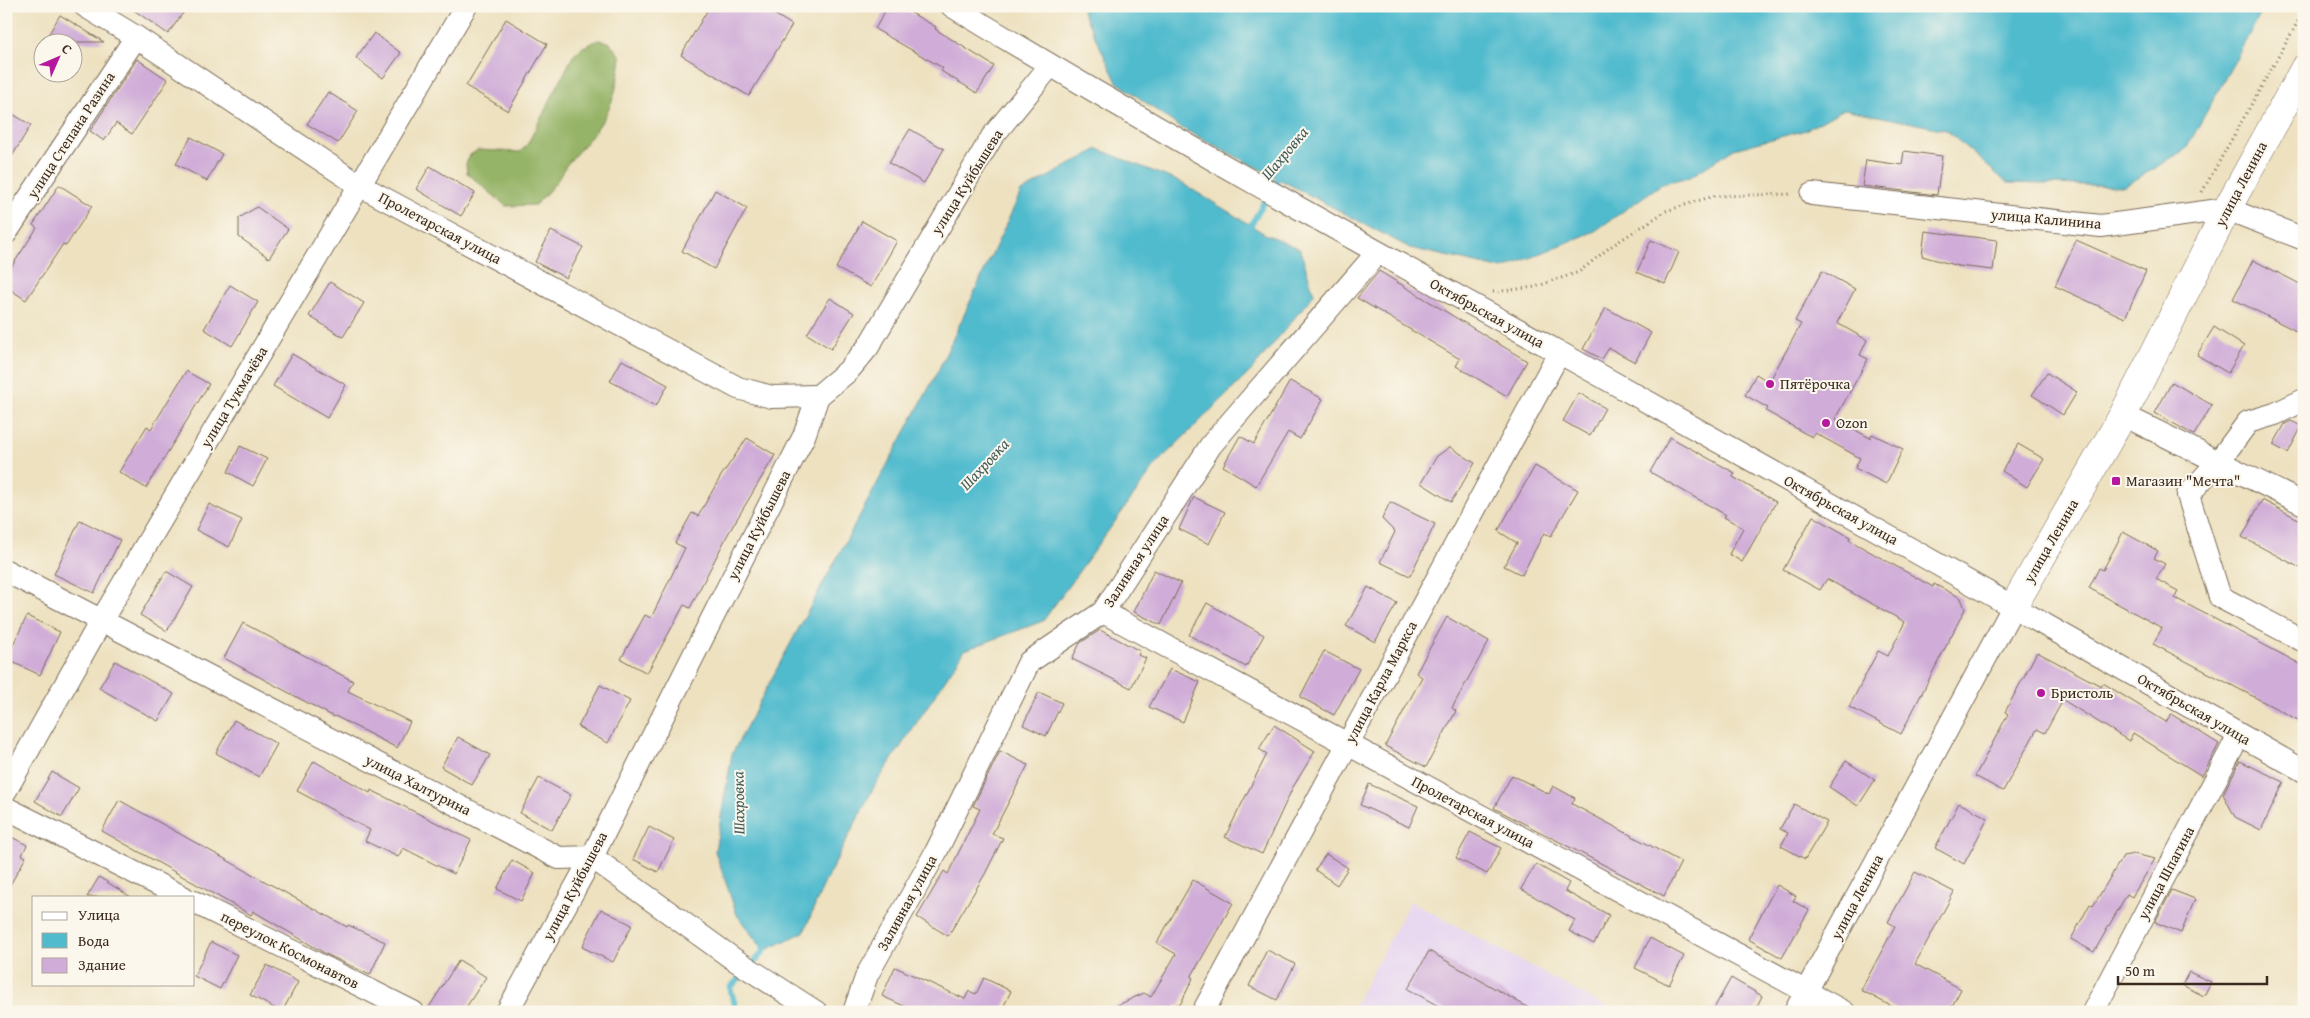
<svg xmlns="http://www.w3.org/2000/svg" width="2310" height="1018" font-family="'Gentium Book Plus',serif">
<style>
.built{fill:#e5d3f1}
.forest{fill:#96b467;stroke:#686f42}
.water{fill:#51bbce;stroke:#467276}
.lines{fill:none;stroke-linecap:round;stroke-linejoin:round}
.stream{stroke:#51bbce;stroke-width:6}
.building{fill:#d0add8}
.minor-casing{stroke:#796a57;stroke-width:24}
.major-casing{stroke:#796a57;stroke-width:29}
.path{stroke:#796a57;stroke-width:3;stroke-dasharray:1 4;stroke-linecap:butt}
.minor{stroke:#fff;stroke-width:22}
.major{stroke:#fff;stroke-width:28}
.poi-dot{fill:#b5179e;stroke:#fbf7ec;stroke-width:2}
.labels{text-anchor:middle;stroke-width:4;stroke-linejoin:round;paint-order:stroke}
.street-label{font-size:15px;fill:#3b2a1e;stroke:#fbf7ec}
.poi-label{font-size:15px;fill:#3b2a1e;stroke:#fbf7ec;text-anchor:start}
.water-label{font-size:16px;font-style:italic;fill:#435d5c;stroke:#fbf7ec}
</style>
<rect width="100%" height="100%" fill="#fbf7ec"/>
<filter id="ink" filterUnits="userSpaceOnUse"><feTurbulence type="fractalNoise" baseFrequency=".02" numOctaves="2"/><feDisplacementMap in="SourceGraphic" scale="10" xChannelSelector="R" yChannelSelector="G"/><feConvolveMatrix kernelMatrix="1 2 1 2 8 2 1 2 1" color-interpolation-filters="sRGB"/></filter>
<filter id="wash" filterUnits="userSpaceOnUse"><feTurbulence type="fractalNoise" baseFrequency=".0096" numOctaves="4" result="noise"/><feDisplacementMap in="SourceGraphic" scale="20" xChannelSelector="R" yChannelSelector="G"/><feGaussianBlur stdDeviation="1.12" result="paint"/><feColorMatrix in="noise" values="0 0 0 0 0 0 0 0 0 0 0 0 0 0 0 0 0 1.4 0 .05"/><feComposite in="paint" operator="in"/></filter>
<g filter="url(#wash)">
<rect width="100%" height="100%" fill="#ede1c0"/>
<polygon class="built" points="1410,901 1616,1012 1351,1012"/>
<path class="forest" d="M598,40L609,42L621,57C615,111 603,123 569,162C563,168 561,176 556,182C550,190 542,198 535,205L506,206L467,173L466,164L470,155L478,150L520,152L527,145L573,56L581,48Z"/>
<g class="water">
<polygon points="1080,6 2265,6 2186,149 2125,186 2007,183 1946,130 1844,109 1806,130 1734,149 1690,177 1663,183 1595,231 1503,269 1410,248 1178,126 1117,82"/>
<polygon points="1098,149 1180,182 1265,234 1300,249 1314,294 1252,370 1158,462 1043,621 965,650 875,785 824,884 804,932 764,951 737,915 715,851 732,754 781,661 937,373 1021,192"/>
</g>
<g class="lines">
<g class="stream">
<polyline points="1246,230 1251,225 1281,173"/>
<polyline points="752,965 764,951 763,945"/>
<polyline points="737,1012 730,988 745,972"/>
</g>
</g>
<g id="blocks">
<g class="building">
<polygon points="128,6 188,6 168,34"/>
<polygon points="710,6 761,6 792,25 749,96 681,55"/>
<polygon points="888,6 899,6 936,27 935,29 994,66 977,93 941,71 943,68 875,29"/>
<polygon points="60,15 104,42 44,42"/>
<polygon points="506,19 547,44 508,111 466,86"/>
<polygon points="374,33 401,53 383,78 356,58"/>
<polygon points="137,59 168,80 132,134 116,123 104,141 90,131"/>
<polygon points="328,92 358,111 338,143 307,124"/>
<polygon points="6,110 31,125 6,166"/>
<polygon points="910,129 944,149 924,183 889,163"/>
<polygon points="191,137 222,154 207,181 176,164"/>
<polygon points="1904,151 1942,156 1937,195 1862,186 1866,160 1902,165"/>
<polygon points="430,166 475,193 461,216 416,189"/>
<polygon points="59,185 92,206 66,246 63,244 26,300 6,287 6,275 37,228 33,225"/>
<polygon points="715,190 747,208 714,269 682,251"/>
<polygon points="257,207 288,229 269,258 239,237 239,218"/>
<polygon points="862,221 897,241 871,287 836,268"/>
<polygon points="551,231 583,247 566,278 535,262"/>
<polygon points="1925,231 1997,240 1993,270 1958,266 1922,256"/>
<polygon points="1651,240 1679,252 1665,284 1637,272"/>
<polygon points="2076,240 2146,271 2125,318 2055,286"/>
<polygon points="2253,260 2304,286 2304,335 2233,299"/>
<polygon points="1379,271 1527,361 1507,396 1456,366 1460,359 1357,298"/>
<polygon points="1822,271 1855,289 1837,323 1867,340 1860,355 1868,359 1835,419 1870,438 1872,434 1903,449 1886,484 1855,468 1860,458 1815,433 1813,437 1806,434 1766,411 1768,408 1745,395 1756,374 1769,382 1801,324 1795,321"/>
<polygon points="330,282 364,303 343,337 309,316"/>
<polygon points="230,285 258,302 232,346 204,329"/>
<polygon points="830,298 854,313 831,349 807,334"/>
<polygon points="1606,308 1651,333 1635,362 1609,348 1602,359 1583,349"/>
<polygon points="2214,327 2244,346 2228,373 2197,355"/>
<polygon points="292,354 346,385 327,418 273,386"/>
<polygon points="622,360 668,385 656,406 610,381"/>
<polygon points="186,371 209,384 146,488 119,472 147,426 151,429"/>
<polygon points="2047,373 2077,392 2063,415 2032,395"/>
<polygon points="1290,381 1323,399 1300,439 1288,432 1256,486 1223,466 1240,436 1254,444"/>
<polygon points="2172,382 2212,405 2194,435 2155,413"/>
<polygon points="1579,393 1605,408 1590,436 1563,421"/>
<polygon points="2291,421 2302,426 2288,453 2273,445 2285,424"/>
<polygon points="1670,437 1735,473 1733,477 1776,502 1742,562 1729,554 1743,528 1724,517 1726,515 1650,472"/>
<polygon points="747,438 775,455 728,534 690,608 684,605 647,673 621,659 645,615 651,618 685,548 675,543 692,513 698,516 721,476"/>
<polygon points="2018,444 2044,459 2027,487 2002,471"/>
<polygon points="240,446 267,459 253,486 228,472"/>
<polygon points="1450,447 1475,463 1451,502 1421,483 1437,456"/>
<polygon points="1535,466 1578,490 1551,536 1544,533 1522,575 1504,566 1517,543 1498,531"/>
<polygon points="1194,497 1225,512 1209,544 1179,529"/>
<polygon points="2262,500 2304,522 2304,570 2242,537"/>
<polygon points="1390,502 1435,524 1410,576 1380,562 1395,532 1382,519"/>
<polygon points="209,504 242,520 229,547 196,530"/>
<polygon points="1813,516 1850,537 1849,540 1933,587 1934,584 1961,598 1965,609 1901,734 1849,707 1878,651 1888,656 1905,622 1827,579 1820,590 1783,570"/>
<polygon points="80,520 120,540 94,593 54,574"/>
<polygon points="2123,532 2158,551 2154,558 2165,564 2156,579 2178,591 2175,598 2304,666 2304,723 2153,644 2162,628 2089,588 2099,568 2103,570"/>
<polygon points="1154,570 1181,583 1161,625 1134,612"/>
<polygon points="166,571 193,587 167,631 140,615"/>
<polygon points="1368,587 1397,603 1375,642 1346,626"/>
<polygon points="1207,603 1264,635 1246,667 1189,635"/>
<polygon points="27,616 60,632 40,675 6,659"/>
<polygon points="1447,617 1489,641 1452,708 1456,711 1426,767 1385,746 1422,677 1416,673"/>
<polygon points="243,623 353,681 348,691 410,722 397,748 335,716 334,717 224,658"/>
<polygon points="1100,630 1140,651 1138,655 1146,658 1131,688 1072,659 1080,643"/>
<polygon points="1324,651 1359,669 1334,715 1300,697"/>
<polygon points="2037,652 2101,686 2103,683 2166,722 2171,714 2219,744 2202,776 2133,733 2129,741 2063,700 2045,733 2037,729 2003,791 1975,776 2008,714 2005,712"/>
<polygon points="115,661 174,694 158,721 99,688"/>
<polygon points="1170,669 1200,682 1183,722 1149,707"/>
<polygon points="600,685 630,701 608,743 578,727"/>
<polygon points="1039,692 1062,703 1046,736 1023,725"/>
<polygon points="234,720 277,744 259,777 216,753"/>
<polygon points="1274,725 1315,751 1293,787 1262,854 1225,837 1267,754 1259,749"/>
<polygon points="458,737 490,755 472,785 441,767"/>
<polygon points="1000,751 1028,765 992,834 1003,838 985,874 948,936 917,917 944,871 948,874 980,809 973,806"/>
<polygon points="314,761 370,793 371,790 471,840 454,874 403,848 398,857 365,841 370,830 297,791"/>
<polygon points="1846,761 1875,780 1858,806 1829,787"/>
<polygon points="2240,761 2284,782 2261,830 2235,817 2223,794"/>
<polygon points="52,772 79,788 62,817 35,801"/>
<polygon points="1512,775 1549,794 1553,786 1575,798 1572,804 1681,862 1664,896 1494,808"/>
<polygon points="539,778 571,795 552,830 520,813"/>
<polygon points="1369,784 1418,806 1409,827 1360,805"/>
<polygon points="119,800 347,927 348,925 385,942 370,975 326,954 253,911 251,915 102,831"/>
<polygon points="1959,803 1988,818 1964,864 1935,848"/>
<polygon points="1794,804 1827,822 1805,859 1781,846 1788,833 1780,829"/>
<polygon points="649,827 674,840 658,872 633,859"/>
<polygon points="1470,832 1501,848 1487,874 1456,858"/>
<polygon points="6,834 27,845 22,855 26,857 6,892"/>
<polygon points="1326,854 1348,868 1337,885 1315,870"/>
<polygon points="2134,854 2155,859 2132,897 2127,894 2094,952 2071,939 2090,904 2093,906 2123,856"/>
<polygon points="512,860 535,873 521,901 497,889"/>
<polygon points="1536,864 1569,883 1565,891 1609,915 1594,944 1569,931 1575,920 1521,889"/>
<polygon points="1915,872 1954,892 1915,964 1961,989 1949,1012 1902,1012 1861,990 1895,926 1888,922"/>
<polygon points="99,877 131,897 87,897"/>
<polygon points="1193,880 1233,903 1191,977 1193,978 1180,1005 1177,1004 1174,1010 1177,1012 1103,1012 1144,993 1151,997 1176,954 1157,943"/>
<polygon points="1777,885 1796,896 1793,901 1809,910 1782,958 1748,939"/>
<polygon points="2172,890 2195,899 2181,933 2155,922"/>
<polygon points="601,909 632,925 613,962 582,947"/>
<polygon points="1650,938 1684,956 1669,985 1635,968"/>
<polygon points="211,942 237,955 220,989 194,976"/>
<polygon points="1267,950 1295,964 1277,1000 1249,986"/>
<polygon points="1429,951 1536,1012 1449,1012 1408,989"/>
<polygon points="459,960 486,977 463,1012 426,1012"/>
<polygon points="267,965 298,982 282,1012 250,995"/>
<polygon points="895,967 965,999 969,991 976,994 984,978 1011,991 1001,1012 917,1012 882,996"/>
<polygon points="2189,972 2211,982 2204,996 2182,985"/>
<polygon points="1731,978 1762,996 1754,1012 1712,1012"/>
</g>
</g>
</g>
<g filter="url(#ink)">
<use href="#blocks" fill-opacity="0" stroke="#796a57" stroke-width="1"/>
<g class="lines">
<g class="minor-casing">
<g id="minor">
<polyline points="85,6 136,37 359,185 738,388 772,397 818,396"/>
<path d="M952,6C1152,128 1357,241 1562,354C1810,492 2057,631 2304,771"/>
<polyline points="1812,194 2101,226 2227,209 2304,239"/>
<polyline points="6,233 136,37"/>
<polyline points="2304,400 2275,414 2248,422 2219,461 2188,495 2220,597 2304,641"/>
<polyline points="2123,415 2304,504"/>
<polyline points="6,571 559,858 592,857 732,958 816,1012"/>
<polyline points="1103,612 1844,1012"/>
<polyline points="6,790 101,621 466,6"/>
<polyline points="6,808 183,897"/>
<polyline points="194,902 413,1012"/>
<polyline points="507,1012 592,857 804,436 818,396 848,371 868,347 992,137 1050,66"/>
<polyline points="854,1012 867,975 936,852 1029,662 1103,612 1211,445 1377,253"/>
<polyline points="1203,1012 1559,353"/>
<polyline points="1795,1012 2013,607"/>
<polyline points="2093,1012 2239,735"/>
</g>
</g>
<g class="major-casing">
<polyline id="major" points="2013,607 2123,415 2227,209 2304,69"/>
</g>
<g class="path">
<polyline points="2202,192 2304,11"/>
<polyline points="1493,292 1535,287 1579,272 1610,247 1666,211 1713,196 1792,194"/>
</g>
<use href="#minor" class="minor"/>
<use href="#major" class="major"/>
</g>
</g>
<g class="poi-dot">
<circle cx="1770" cy="384" r="5"/>
<circle cx="1826" cy="423" r="5"/>
<rect x="2111" y="476" width="10" height="10" rx="2.5"/>
<circle cx="2041" cy="693" r="5"/>
</g>
<g class="labels">
<g class="street-label">
<text transform="translate(71 135) rotate(-57)" y="5">улица Степана Разина</text>
<text transform="translate(967 182) rotate(-58)" y="5">улица Куйбышева</text>
<text transform="translate(2241 184) rotate(-62)" y="5">улица Ленина</text>
<text transform="translate(2046 219) rotate(5)" y="5">улица Калинина</text>
<text transform="translate(440 228) rotate(28)" y="5">Пролетарская улица</text>
<text transform="translate(1487 313) rotate(29)" y="5">Октябрьская улица</text>
<text transform="translate(234 397) rotate(-59)" y="5">улица Тукмачёва</text>
<text transform="translate(1841 510) rotate(29)" y="5">Октябрьская улица</text>
<text transform="translate(759 525) rotate(-63)" y="5">улица Куйбышева</text>
<text transform="translate(2051 541) rotate(-60)" y="5">улица Ленина</text>
<text transform="translate(1136 561) rotate(-57)" y="5">Заливная улица</text>
<text transform="translate(1381 682) rotate(-62)" y="5">улица Карла Маркса</text>
<text transform="translate(2194 709) rotate(30)" y="5">Октябрьская улица</text>
<text transform="translate(418 785) rotate(27)" y="5">улица Халтурина</text>
<text transform="translate(1473 812) rotate(28)" y="5">Пролетарская улица</text>
<text transform="translate(2166 873) rotate(-62)" y="5">улица Шпагина</text>
<text transform="translate(575 886) rotate(-62)" y="5">улица Куйбышева</text>
<text transform="translate(1857 897) rotate(-62)" y="5">улица Ленина</text>
<text transform="translate(907 903) rotate(-61)" y="5">Заливная улица</text>
<text transform="translate(290 950) rotate(27)" y="5">переулок Космонавтов</text>
</g>
<g class="poi-label">
<text x="1780" y="389">Пятёрочка</text>
<text x="1836" y="428">Ozon</text>
<text x="2126" y="486">Магазин "Мечта"</text>
<text x="2051" y="698">Бристоль</text>
</g>
<g class="water-label">
<text transform="translate(1284 153) rotate(-50)" y="6">Шахровка</text>
<text transform="translate(984 464) rotate(-47)" y="6">Шахровка</text>
<text transform="translate(738 803) rotate(-91)" y="6">Шахровка</text>
</g>
</g>
<rect width="2310" height="1018" fill="none" stroke="#fbf7ec" stroke-width="25"/>
<rect x="32" y="896" width="162" height="90" fill="#fbf7ec" stroke="#aea59a"/>
<rect x="42" y="912" width="25" height="8" fill="#ffffff" stroke="#aea59a"/>
<text x="78" y="920" font-size="15" fill="#3b2a1e">Улица</text>
<rect x="42" y="933" width="25" height="15" fill="#51bbce" stroke="#aea59a"/>
<text x="78" y="946" font-size="15" fill="#3b2a1e">Вода</text>
<rect x="42" y="958" width="25" height="15" fill="#d0add8" stroke="#aea59a"/>
<text x="78" y="970" font-size="15" fill="#3b2a1e">Здание</text>
<g transform="translate(58 58) rotate(45)"><circle r="24" fill="#fbf7ec" stroke="#aea59a"/>
<path d="M0-4L9 19L0 12L-9 19Z" fill="#b5179e"/>
<text y="-8" font-size="14" font-weight="bold" text-anchor="middle" fill="#3b2a1e">С</text>
</g>
<path d="M2118 976v8h149v-8" fill="none" stroke="#3b2a1e" stroke-width="2.5"/>
<text x="2125" y="976" font-size="15" fill="#3b2a1e" stroke="#fbf7ec" stroke-width="4" paint-order="stroke">50 m</text>
</svg>
